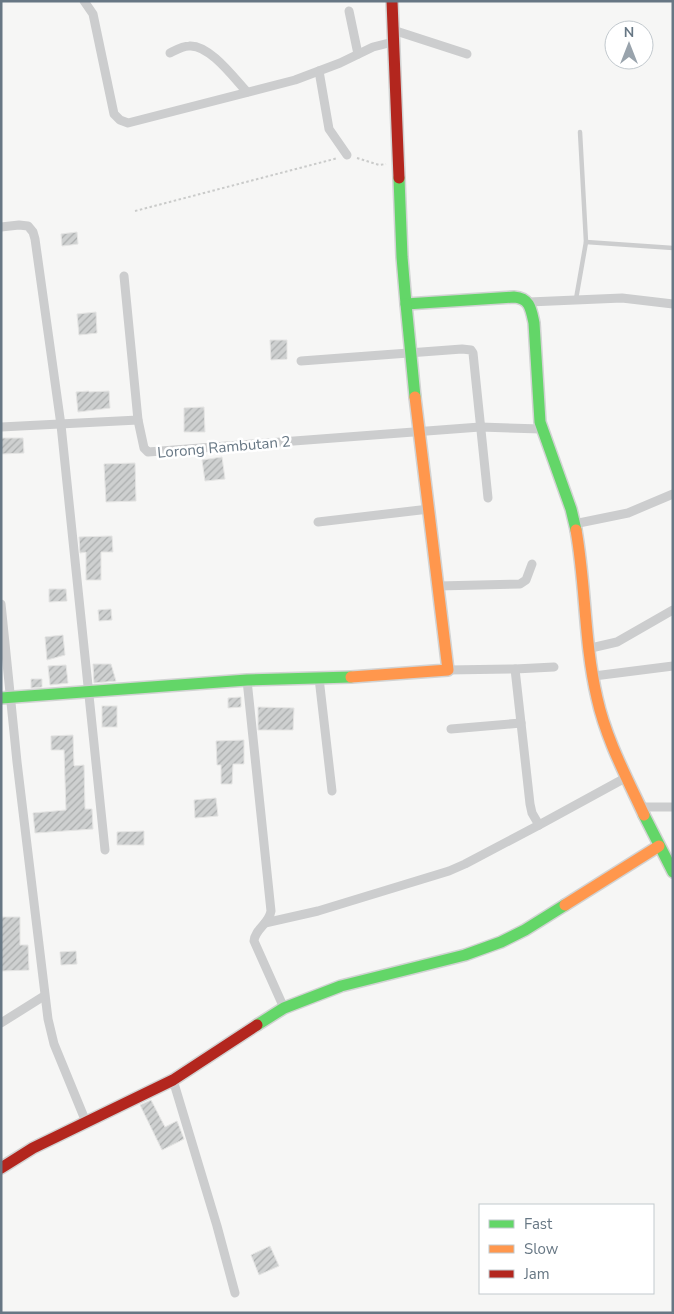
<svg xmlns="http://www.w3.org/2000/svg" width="674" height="1314" font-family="'Nunito Sans',sans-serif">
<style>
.building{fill:url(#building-hatch);stroke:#e5e5e4}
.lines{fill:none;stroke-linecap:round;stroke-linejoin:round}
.fast-casing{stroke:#d2d3d3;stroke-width:14}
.slow-casing{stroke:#d2d3d3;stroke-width:14}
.jam-casing{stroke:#d2d3d3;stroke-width:14}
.path{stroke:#cacbca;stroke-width:2;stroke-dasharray:2.5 2.5;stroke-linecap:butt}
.lane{stroke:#cccdce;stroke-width:4.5}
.street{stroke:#cccdce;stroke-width:9}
.fast{stroke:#63d668;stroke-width:11}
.slow{stroke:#ff974d;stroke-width:11}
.jam{stroke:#b3261e;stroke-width:11}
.labels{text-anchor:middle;stroke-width:5;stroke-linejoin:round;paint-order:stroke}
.street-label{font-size:15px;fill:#677784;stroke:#fff}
</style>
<defs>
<pattern id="building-hatch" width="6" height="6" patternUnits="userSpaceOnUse" patternTransform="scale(1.25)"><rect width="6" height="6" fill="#ced0d0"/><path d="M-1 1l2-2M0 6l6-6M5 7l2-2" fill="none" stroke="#abaeae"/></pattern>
</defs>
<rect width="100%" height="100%" fill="#f6f6f5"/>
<g class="building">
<polygon points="77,232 78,244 62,246 61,234"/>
<polygon points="96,312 97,333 79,335 77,314"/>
<polygon points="270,340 287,340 287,359 271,360"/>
<polygon points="89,391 89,392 109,391 110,408 78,412 76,392"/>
<polygon points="204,407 205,432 184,432 184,408"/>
<polygon points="1,438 23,438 24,453 1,454"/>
<polygon points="222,457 225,479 205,481 202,460"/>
<polygon points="135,463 136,501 106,502 104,464"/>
<polygon points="112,536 113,552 101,552 101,580 86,580 86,552 80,553 79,537"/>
<polygon points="49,589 66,589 67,601 49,602"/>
<polygon points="111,609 112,620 99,621 98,610"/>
<polygon points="63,635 65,655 47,660 45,637"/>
<polygon points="93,664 111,664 116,681 94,683"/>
<polygon points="66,665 68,683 50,685 48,666"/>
<polygon points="31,679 42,679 42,687 31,688"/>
<polygon points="241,697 241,707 228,708 228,698"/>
<rect x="102" y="706" width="15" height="21"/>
<polygon points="258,707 294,708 293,730 258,730"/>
<polygon points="73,735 74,766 84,765 85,809 92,809 93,829 35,833 33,813 66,810 64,750 51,750 51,736"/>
<polygon points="244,740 244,764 233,764 232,784 221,784 221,765 217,765 216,741"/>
<polygon points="216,798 218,816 195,818 194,800"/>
<polygon points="144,831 144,845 117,845 117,832"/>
<polygon points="1,917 20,917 20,945 28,945 29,970 1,971"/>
<polygon points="76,951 77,964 61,965 60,952"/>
<polygon points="151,1100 165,1127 177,1121 184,1139 162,1150 140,1105"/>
<polygon points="270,1246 279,1266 259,1275 251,1255"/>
</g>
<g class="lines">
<g class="fast-casing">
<g id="fast">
<path d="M399,178L402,257L406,304L514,297C530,298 531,309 534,323L540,422L571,509L576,530"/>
<polyline points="406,304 415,397"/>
<polyline points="1,698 247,680 351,677"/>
<polyline points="644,815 673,872"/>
<polyline points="257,1025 284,1008 341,986 465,955 501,942 525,930 565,905"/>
</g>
</g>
<g class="slow-casing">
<g id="slow">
<path d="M576,530C586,586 584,643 597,698C606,739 627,778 644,815"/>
<polyline points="351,677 448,670 415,397"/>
<polyline points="565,905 659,846"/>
</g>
</g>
<g class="jam-casing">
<g id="jam">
<polyline points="392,1 399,178"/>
<polyline points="1,1168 33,1148 173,1080 257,1025"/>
</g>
</g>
<g class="path">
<polyline points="357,158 379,165 386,164"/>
<polyline points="135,211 338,158"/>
</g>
<g class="lane">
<polyline points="586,242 673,248"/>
<polyline points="576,299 586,242 580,132"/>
</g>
<g class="street">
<polyline points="84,1 93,14 114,114 120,120 128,123 295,80 340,63 373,47 393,42"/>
<polyline points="349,11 358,54"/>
<polyline points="393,30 467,54"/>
<path d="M170,53C176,50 183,46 189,46C209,44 234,78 247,92"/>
<polyline points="319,71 329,129 347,155"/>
<polyline points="1,227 19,225 28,226 33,232 35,239 61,425 105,850"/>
<polyline points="124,276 138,420 144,448 148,452 480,427 541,429"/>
<polyline points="529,302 622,298 673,304"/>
<polyline points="301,361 462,349 471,350 473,353 488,498"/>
<polyline points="1,427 138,420"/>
<polyline points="318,522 429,509"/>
<polyline points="574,524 628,513 673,494"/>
<polyline points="438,586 520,584 526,580 532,564"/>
<polyline points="1,604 17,762 48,1019 54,1044 86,1122"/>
<polyline points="591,648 617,642 673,610"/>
<polyline points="515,669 554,667"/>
<polyline points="448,670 515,669 530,804 532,813 539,825 627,777"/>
<polyline points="594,676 673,666"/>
<polyline points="319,678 332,791"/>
<path d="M247,680L271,911C269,924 255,929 254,941L284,1008"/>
<polyline points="451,729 521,723"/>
<polyline points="641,807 673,807"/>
<polyline points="265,923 318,911 449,871 465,864 539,825"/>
<polyline points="1,1023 44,996"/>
<polyline points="173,1080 217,1226 235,1293"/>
</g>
<use href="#fast" class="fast"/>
<use href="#slow" class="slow"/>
<use href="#jam" class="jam"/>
</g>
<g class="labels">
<g class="street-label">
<text transform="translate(224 447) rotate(-5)" y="5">Lorong Rambutan 2</text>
</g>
</g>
<rect width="674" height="1314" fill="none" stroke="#677784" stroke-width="5"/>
<rect x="479" y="1204" width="175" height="90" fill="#ffffff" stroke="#c2c9ce"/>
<rect x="489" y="1220" width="25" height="8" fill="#63d668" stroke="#c2c9ce"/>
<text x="524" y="1229" font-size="15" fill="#677784">Fast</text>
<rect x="489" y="1245" width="25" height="8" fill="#ff974d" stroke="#c2c9ce"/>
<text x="524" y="1254" font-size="15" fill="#677784">Slow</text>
<rect x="489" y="1270" width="25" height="8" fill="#b3261e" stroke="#c2c9ce"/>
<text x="524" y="1279" font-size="15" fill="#677784">Jam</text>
<g transform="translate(629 45)"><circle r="24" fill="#ffffff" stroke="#c2c9ce"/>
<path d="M0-4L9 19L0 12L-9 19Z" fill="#99a3ac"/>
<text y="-8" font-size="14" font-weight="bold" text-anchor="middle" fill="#677784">N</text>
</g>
</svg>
